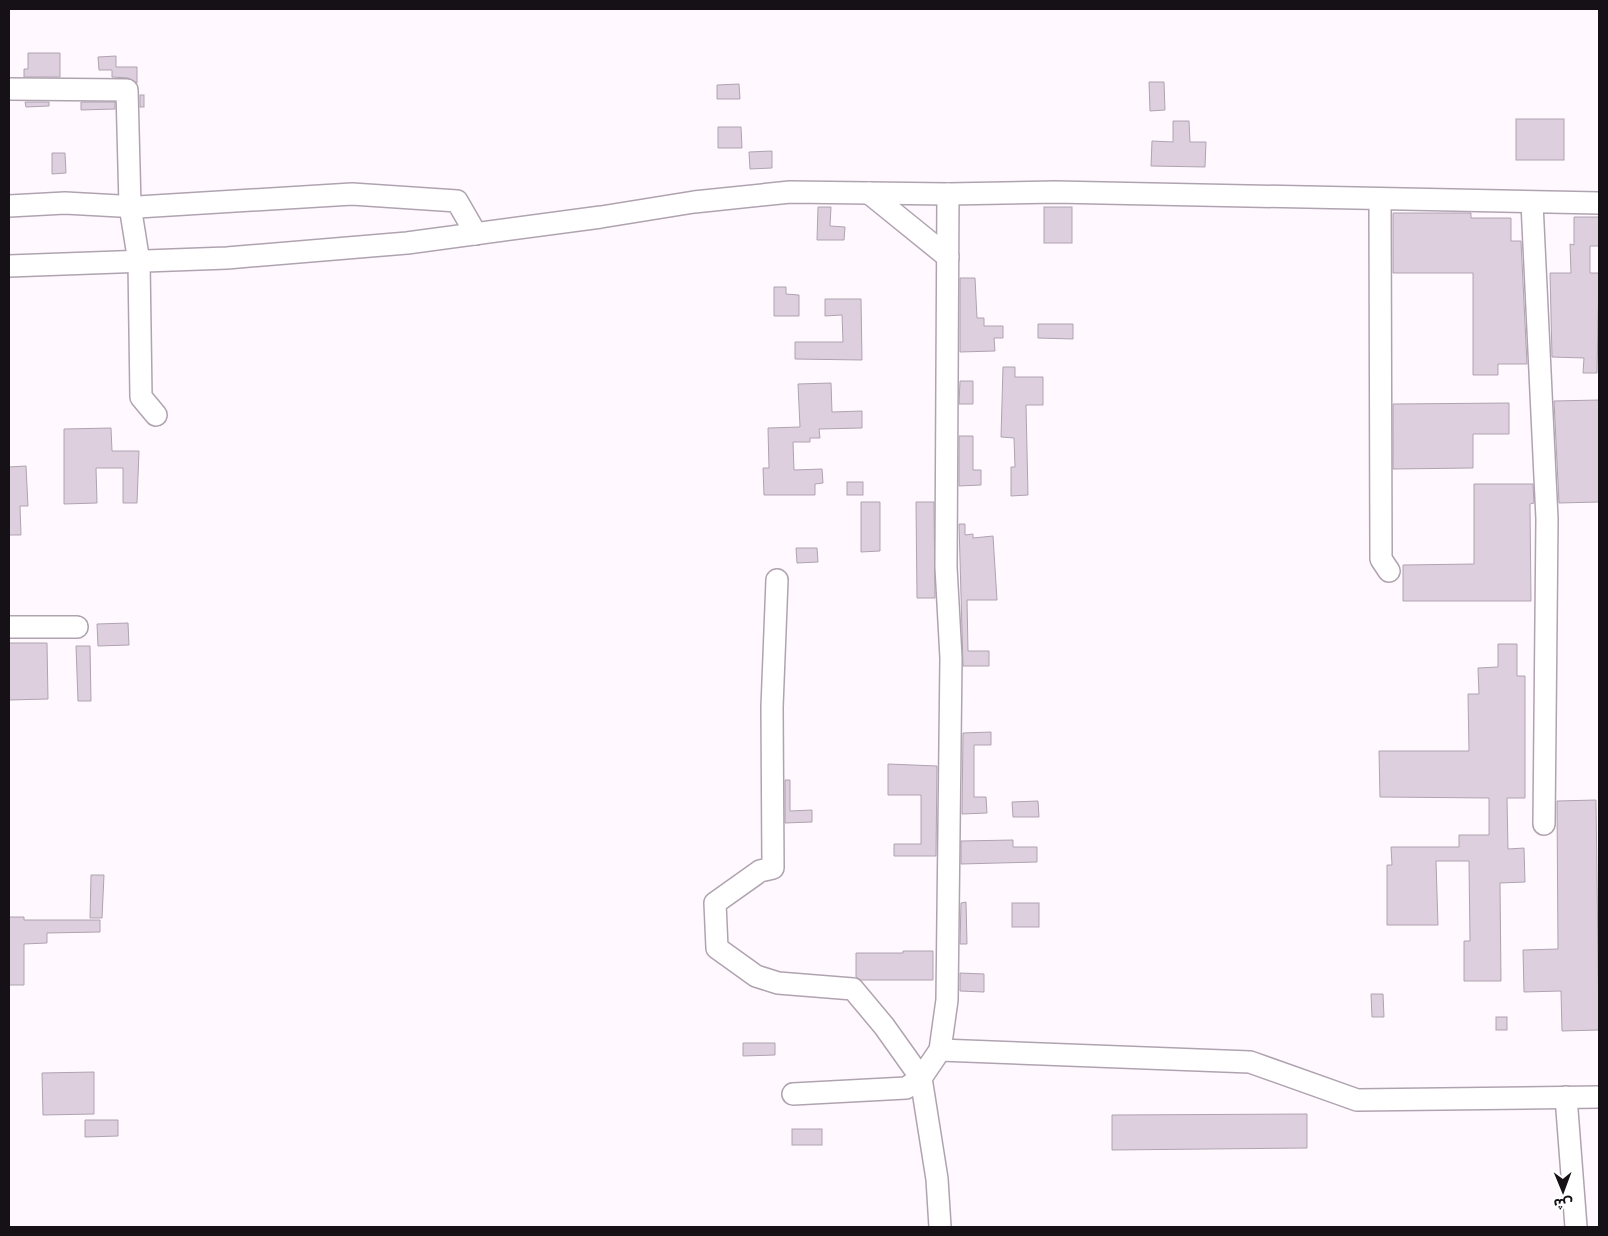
<svg xmlns="http://www.w3.org/2000/svg" width="1608" height="1236" font-family="'IBM Plex Serif','Noto Sans Arabic',serif">
<style>
.building{fill:#ddcfdd;stroke:#b0a3b1}
.lines{fill:none;stroke-linecap:round;stroke-linejoin:round}
.minor-casing{stroke:#b0a3b0;stroke-width:24}
.minor{stroke:#fff;stroke-width:21}
</style>
<rect width="100%" height="100%" fill="#fff9ff"/>
<g class="building">
<polygon points="28,53 60,53 60,77 24,77 24,69 28,69"/>
<polygon points="116,56 116,67 137,67 137,83 128,78 112,77 112,70 99,70 98,57"/>
<polygon points="1149,82 1164,82 1165,110 1150,111"/>
<polygon points="739,84 740,99 717,99 717,85"/>
<rect x="140" y="95" width="4" height="12"/>
<polygon points="25,102 49,102 49,106 26,107"/>
<polygon points="81,102 115,102 115,109 81,110"/>
<rect x="1516" y="119" width="48" height="41"/>
<polygon points="1173,121 1189,121 1190,142 1206,142 1205,167 1151,166 1152,141 1173,142"/>
<polygon points="718,127 741,127 742,148 718,148"/>
<polygon points="772,151 772,168 750,169 749,152"/>
<polygon points="52,153 65,153 66,173 52,174"/>
<polygon points="818,207 831,207 830,226 845,227 844,240 817,240"/>
<rect x="1044" y="207" width="28" height="36"/>
<polygon points="1393,213 1471,213 1471,218 1511,218 1511,241 1521,241 1527,364 1498,364 1498,375 1473,375 1473,273 1393,273"/>
<polygon points="1574,217 1599,217 1599,246 1590,246 1590,273 1599,273 1597,373 1583,373 1584,358 1552,357 1550,273 1571,273 1570,244 1574,245"/>
<polygon points="960,278 975,278 977,318 984,318 984,326 1003,326 1003,338 994,338 995,351 960,352"/>
<polygon points="774,287 786,287 786,294 799,295 799,316 774,316"/>
<polygon points="825,299 861,299 862,360 795,359 795,342 843,342 842,315 825,316"/>
<polygon points="1038,324 1073,324 1073,339 1038,338"/>
<polygon points="1003,367 1015,367 1015,377 1043,377 1043,405 1026,405 1028,495 1011,496 1011,467 1015,467 1014,438 1001,437"/>
<polygon points="960,381 973,381 973,404 959,404"/>
<polygon points="831,383 832,412 862,411 862,428 819,429 820,438 810,438 810,442 793,442 794,470 822,469 823,483 815,484 815,495 764,495 763,468 769,468 768,428 800,427 798,384"/>
<polygon points="1599,400 1599,502 1559,503 1554,401"/>
<polygon points="1509,403 1509,434 1473,434 1473,468 1393,469 1393,404"/>
<polygon points="111,428 112,451 139,451 137,503 123,503 123,468 96,468 97,503 64,504 64,429"/>
<polygon points="959,436 973,436 973,470 981,470 981,485 959,486"/>
<polygon points="26,466 28,506 20,506 21,535 9,535 9,467"/>
<rect x="847" y="482" width="16" height="13"/>
<polygon points="1474,484 1533,484 1534,503 1530,504 1531,601 1403,601 1403,565 1474,564"/>
<polygon points="861,502 880,502 880,551 861,552"/>
<polygon points="916,502 934,502 935,598 917,598"/>
<polygon points="959,524 965,524 965,535 973,534 973,538 993,536 997,600 967,600 968,651 989,651 989,666 963,666"/>
<polygon points="796,548 817,548 818,562 797,563"/>
<polygon points="128,623 129,645 98,646 97,624"/>
<polygon points="9,643 47,643 48,699 9,700"/>
<polygon points="1498,644 1517,644 1517,676 1525,676 1525,798 1507,798 1508,849 1524,848 1525,882 1500,883 1501,981 1464,981 1464,941 1470,941 1469,861 1436,861 1438,925 1387,925 1387,865 1392,865 1391,847 1459,847 1459,835 1489,835 1489,798 1380,797 1379,751 1469,751 1468,694 1479,694 1478,668 1498,667"/>
<polygon points="76,646 90,646 91,701 78,701"/>
<polygon points="991,732 991,745 974,745 974,797 986,797 987,813 962,814 963,733"/>
<polygon points="888,764 937,766 936,856 894,856 894,844 921,844 921,795 888,795"/>
<polygon points="785,780 790,780 790,811 812,810 812,822 785,823"/>
<polygon points="1596,800 1599,1030 1562,1031 1561,991 1524,992 1523,950 1558,949 1557,801"/>
<polygon points="1038,801 1039,817 1013,817 1012,802"/>
<polygon points="1013,840 1013,847 1037,847 1037,862 961,864 961,841"/>
<polygon points="91,875 104,875 102,918 90,918"/>
<polygon points="966,902 967,944 960,944 961,903"/>
<rect x="1012" y="903" width="27" height="24"/>
<polygon points="9,917 24,917 24,920 100,920 100,932 47,933 47,943 24,944 24,985 9,985"/>
<polygon points="903,951 933,951 933,980 861,980 856,977 856,953 903,953"/>
<polygon points="960,973 984,974 984,992 960,991"/>
<polygon points="1371,994 1383,994 1384,1017 1372,1017"/>
<rect x="1496" y="1017" width="11" height="13"/>
<polygon points="743,1043 775,1043 775,1055 743,1056"/>
<polygon points="94,1072 94,1114 43,1115 42,1073"/>
<polygon points="1307,1114 1307,1148 1112,1150 1112,1115"/>
<polygon points="85,1120 118,1120 118,1136 85,1137"/>
<rect x="792" y="1129" width="30" height="16"/>
</g>
<g class="lines">
<g class="minor-casing">
<g id="minor">
<polyline points="9,89 127,90 130,206 139,262 141,397 156,415"/>
<polyline points="869,193 948,257"/>
<polyline points="1380,200 1381,559 1389,571"/>
<polyline points="1532,203 1547,519 1544,824"/>
<polyline points="9,206 65,203 138,207 352,194 457,201 476,234"/>
<polyline points="9,266 227,258 407,243 601,217 694,202 790,192 948,194 1055,192 1599,203"/>
<polyline points="777,580 772,707 773,868 760,871 715,903 717,948 756,976 778,983 853,989 884,1026 921,1078 906,1088 793,1094"/>
<polyline points="9,627 77,627"/>
<polyline points="940,1050 1250,1062 1357,1100 1599,1097"/>
<polyline points="1566,1097 1576,1227"/>
<polyline points="940,1227 937,1179 921,1078 940,1050 947,1000 951,658 946,567 948,194"/>
</g>
</g>
<use href="#minor" class="minor"/>
</g>
<rect width="1608" height="1236" fill="none" stroke="#161116" stroke-width="20"/>
<g transform="translate(1563 1191) rotate(179)" stroke="#ffffff" stroke-width="4" paint-order="stroke">
<path d="M0-4L9 19L0 12L-9 19Z" fill="#161116"/>
<text y="-8" font-size="14" font-weight="bold" text-anchor="middle" fill="#161116">ش</text>
</g>
</svg>
